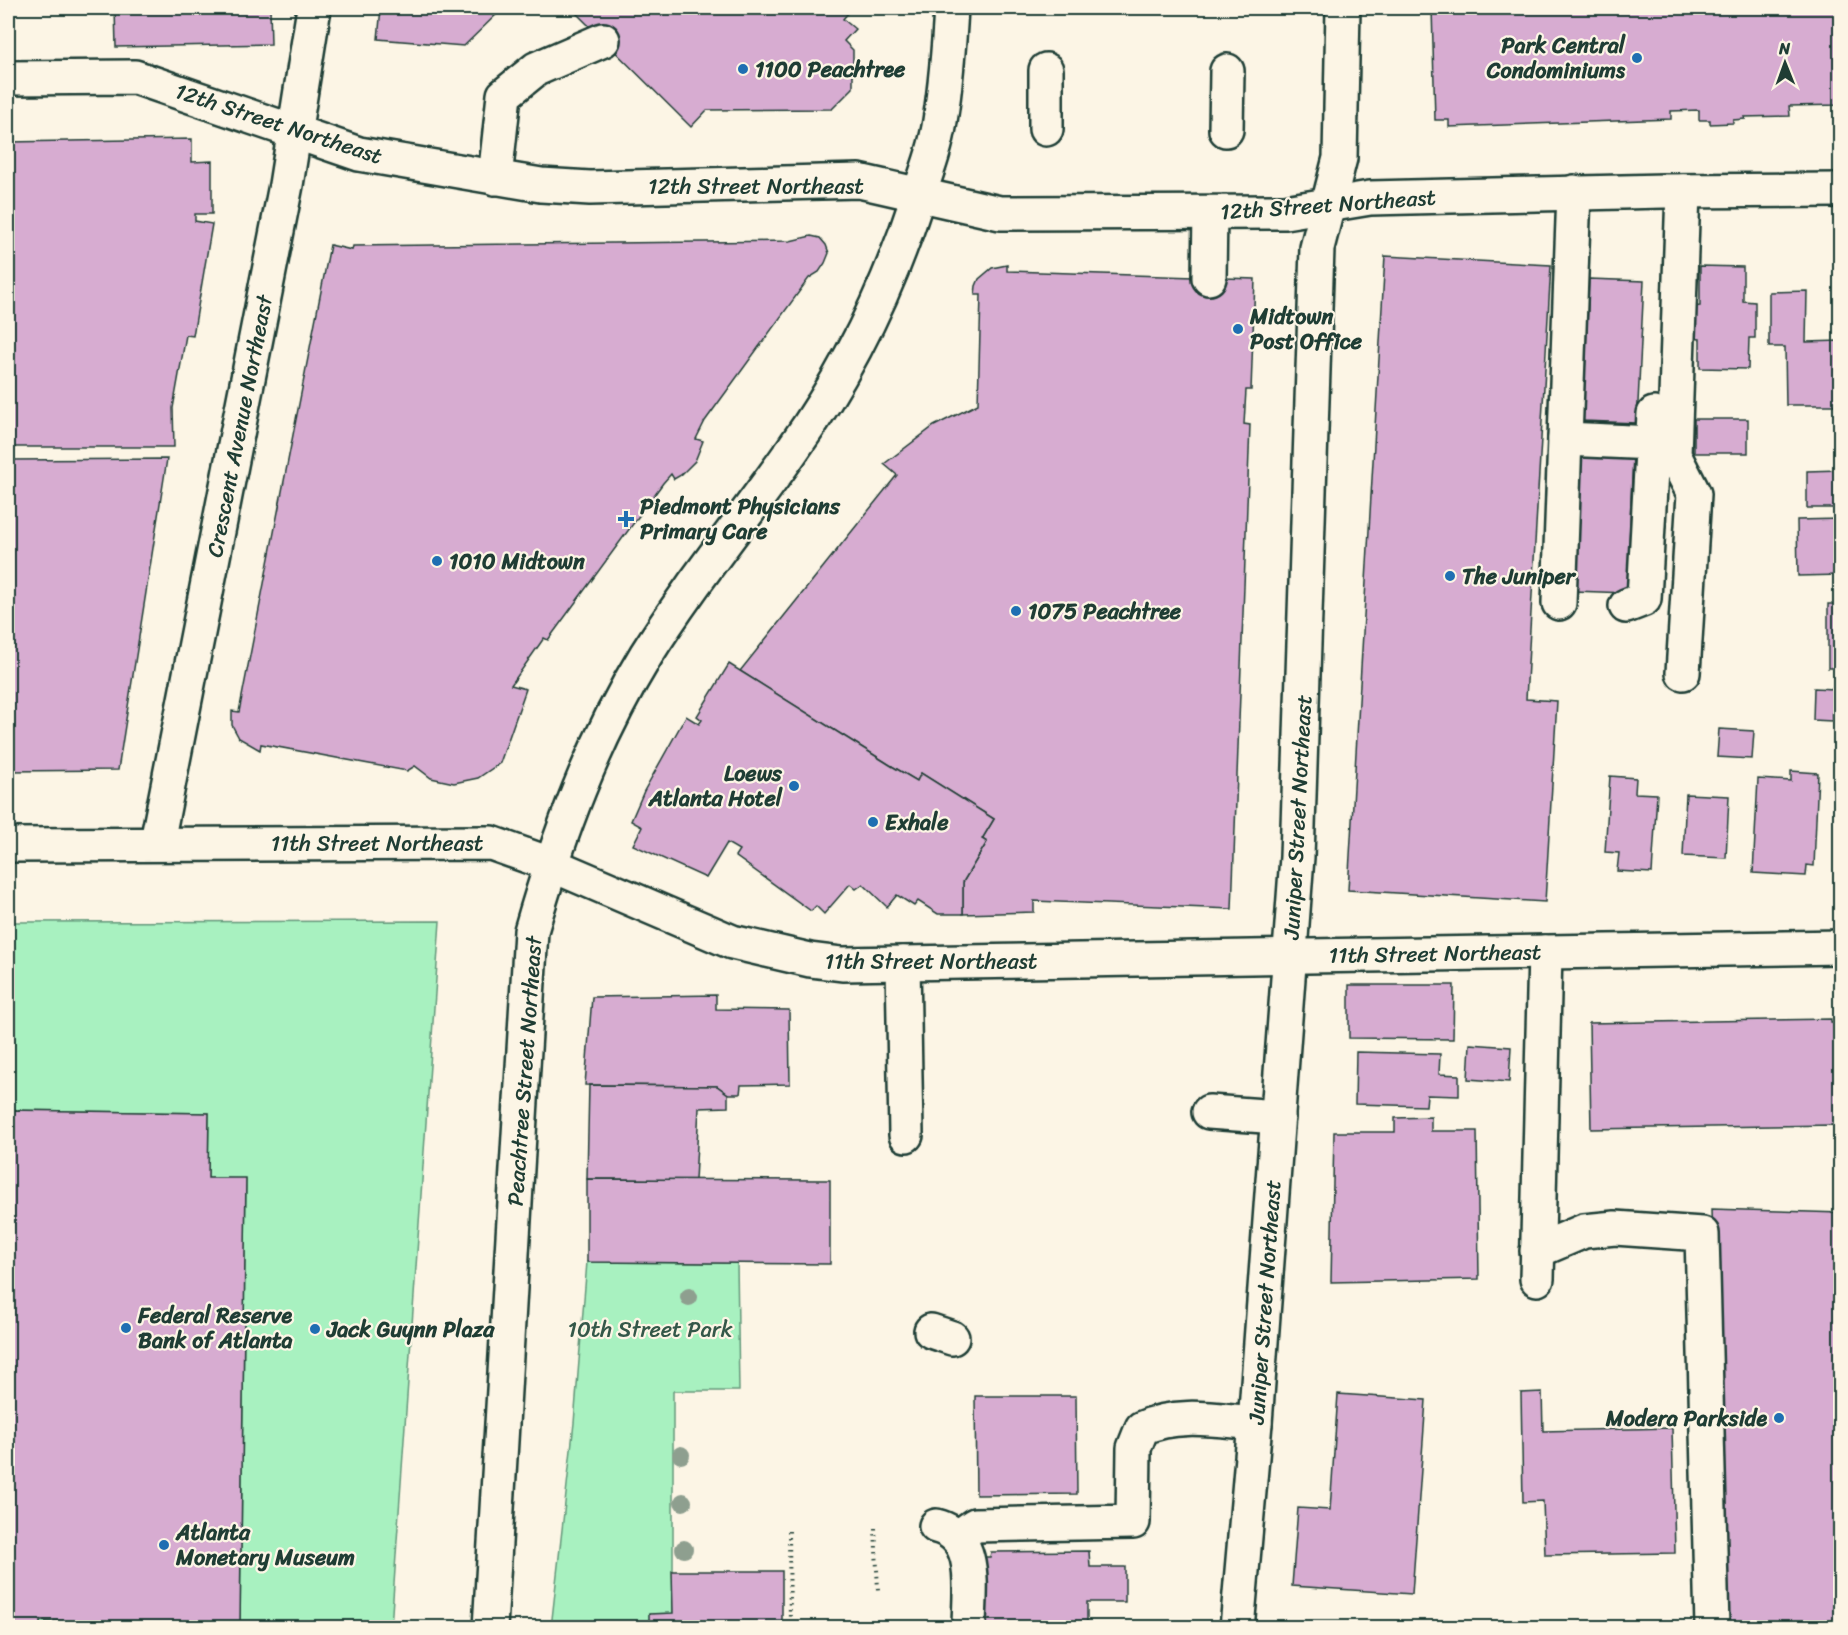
<svg xmlns="http://www.w3.org/2000/svg" width="1848" height="1635" font-family="Sriracha,sans-serif">
<style>
.green{fill:#a8f1c0;stroke:#64977a;stroke-width:1.5}
.building{fill:#d7acd1;stroke:#1f3d34;stroke-width:1.5}
.lines{fill:none;stroke-linecap:round;stroke-linejoin:round}
.minor-casing{stroke:#1f3d34;stroke-width:38}
.major-casing{stroke:#1f3d34;stroke-width:38}
.path{stroke:#1f3d34;stroke-width:4;stroke-dasharray:1.5 4.5;stroke-linecap:butt}
.minor{stroke:#fcf5e5;stroke-width:33}
.major{stroke:#fcf5e5;stroke-width:33}
.tree{fill:#8e9f8f}
.poi-dot{fill:#1f6fb2;stroke:#fcf5e5;stroke-width:2}
.labels{text-anchor:middle;stroke-width:4.5;stroke-linejoin:round;paint-order:stroke}
.poi-label{font-size:22px;font-weight:bold;fill:#1f3d34;stroke:#fcf5e5;text-anchor:start}
.street-label{font-size:22px;fill:#1f3d34;stroke:#fcf5e5}
.park-label{font-size:22px;fill:#345849;stroke:#fcf5e5}
</style>
<rect width="100%" height="100%" fill="#fcf5e5"/>
<filter id="ink" filterUnits="userSpaceOnUse"><feTurbulence type="fractalNoise" baseFrequency=".0167" numOctaves="2"/><feDisplacementMap in="SourceGraphic" scale="12" xChannelSelector="R" yChannelSelector="G"/><feConvolveMatrix kernelMatrix="1 2 1 2 8 2 1 2 1" color-interpolation-filters="sRGB"/></filter>
<g filter="url(#ink)">
<g class="green">
<polygon points="440,921 391,1627 40,1627 40,1621 240,1624 246,1179 208,1178 209,1113 8,1110 8,922"/>
<polygon points="587,1262 737,1263 739,1391 673,1391 673,1613 649,1627 551,1628 574,1423"/>
</g>
<g class="building">
<polygon points="115,8 270,8 271,44 116,47"/>
<polygon points="381,8 503,8 464,46 378,39"/>
<polygon points="571,8 848,8 849,12 843,19 855,29 844,41 853,50 853,88 832,109 707,110 691,127"/>
<polygon points="1432,8 1745,8 1745,11 1782,10 1782,8 1840,8 1840,105 1789,106 1790,116 1744,117 1745,119 1733,120 1733,123 1710,124 1710,120 1699,120 1699,110 1671,111 1671,119 1449,127 1449,120 1435,120"/>
<polygon points="192,139 192,162 212,161 212,214 195,214 195,221 212,224 193,336 186,335 173,408 174,447 8,447 8,142"/>
<polygon points="811,236 820,238 826,245 829,253 825,263 819,272 809,278 705,421 696,439 703,441 695,461 681,475 674,479 671,474 663,483 548,640 544,638 511,685 526,689 500,763 478,778 454,783 431,778 415,766 407,771 261,744 260,750 239,738 232,725 232,711 239,712 330,245 352,250 353,246 790,241"/>
<polygon points="1385,256 1551,265 1526,699 1557,701 1545,902 1348,890"/>
<polygon points="1007,265 1007,271 1255,279 1251,390 1246,390 1244,424 1250,425 1232,909 1034,901 1034,912 963,914 963,882 987,842 982,839 994,819 921,773 917,781 890,765 740,671 897,475 884,464 934,426 978,404 981,295 975,295 976,286 979,279 992,268"/>
<polygon points="1700,266 1743,267 1743,301 1755,302 1755,338 1749,338 1748,369 1700,368 1700,339 1689,338 1689,307 1700,306"/>
<polygon points="1589,279 1644,281 1637,423 1583,421"/>
<polygon points="1807,291 1806,342 1840,341 1840,405 1786,405 1785,347 1769,347 1769,292"/>
<rect x="1694" y="419" width="54" height="34"/>
<polygon points="1580,452 1633,454 1627,593 1574,591"/>
<polygon points="167,459 118,770 8,771 8,460"/>
<polygon points="1840,470 1840,508 1807,508 1807,471"/>
<polygon points="1840,519 1840,575 1798,576 1797,520"/>
<rect x="1828" y="604" width="12" height="64"/>
<polygon points="729,664 890,765 917,781 921,773 994,819 982,839 987,842 963,882 963,914 938,914 918,901 914,906 897,895 887,907 863,884 856,889 850,884 824,914 816,906 811,911 735,856 739,850 727,843 706,878 633,845 642,827 631,821 644,791 686,716 699,724 702,720 697,716"/>
<polygon points="1814,688 1834,689 1832,721 1813,720"/>
<polygon points="1719,729 1754,731 1752,759 1717,757"/>
<polygon points="1791,771 1818,773 1814,866 1807,865 1806,876 1753,873 1758,779 1791,781"/>
<polygon points="1610,776 1636,778 1635,793 1657,794 1652,873 1617,871 1619,853 1605,852"/>
<polygon points="1840,785 1840,886 1836,885"/>
<polygon points="1686,794 1729,796 1726,858 1683,856"/>
<polygon points="1349,985 1454,985 1453,1039 1349,1038"/>
<polygon points="716,995 716,1009 789,1010 790,1084 741,1085 740,1094 728,1094 717,1086 585,1085 592,997"/>
<polygon points="1831,1019 1831,1023 1840,1023 1840,1131 1834,1131 1834,1125 1591,1129 1589,1023"/>
<polygon points="1470,1044 1511,1047 1509,1082 1468,1079"/>
<polygon points="1356,1052 1440,1054 1439,1074 1459,1075 1459,1096 1427,1095 1426,1106 1355,1104"/>
<polygon points="589,1085 717,1086 728,1094 728,1107 699,1108 695,1180 587,1179"/>
<polygon points="8,1110 209,1113 208,1178 246,1178 240,1624 40,1621 40,1628 8,1628"/>
<polygon points="1431,1117 1431,1131 1477,1131 1479,1279 1331,1282 1334,1132 1395,1132 1395,1118"/>
<polygon points="587,1179 830,1180 830,1264 587,1262"/>
<polygon points="1711,1209 1840,1213 1840,1624 1723,1626"/>
<polygon points="1542,1392 1543,1431 1672,1428 1675,1553 1545,1555 1543,1501 1523,1502 1521,1393"/>
<polygon points="1338,1394 1426,1400 1412,1594 1292,1586 1298,1508 1330,1510"/>
<polygon points="975,1396 1076,1396 1077,1494 976,1495"/>
<polygon points="1089,1551 1090,1567 1125,1567 1125,1602 1087,1602 1087,1628 982,1628 981,1557 990,1557 991,1552"/>
<polygon points="672,1571 782,1571 782,1628 649,1628 649,1614 673,1613"/>
</g>
<g class="lines">
<g class="minor-casing">
<g id="minor">
<polyline points="1046,70 1046,129"/>
<polyline points="8,78 135,77 359,154 541,185 590,188 859,181 1000,213 1285,212 1370,198 1664,191 1840,190"/>
<polyline points="1226,130 1227,71"/>
<polyline points="495,178 504,95 536,69 603,40"/>
<polyline points="1683,191 1674,455 1694,494 1683,673"/>
<polyline points="1209,278 1210,213"/>
<polyline points="1565,439 1653,443"/>
<polyline points="1559,603 1574,192"/>
<polyline points="1626,606 1644,599 1654,414"/>
<polyline points="157,842 286,185 314,8"/>
<polyline points="8,845 491,843 550,864 732,942 810,960 842,964 1840,947"/>
<polyline points="903,963 906,1135"/>
<polyline points="1209,1112 1278,1117"/>
<polyline points="1537,1251 1584,1231 1615,1228 1702,1234 1712,1628"/>
<polyline points="1537,1279 1545,952"/>
<polyline points="931,1331 952,1338"/>
<path d="M936,1526C980,1537 969,1591 969,1628"/>
<path d="M958,1537L975,1525L1133,1522L1134,1448L1142,1428C1178,1412 1217,1420 1255,1423"/>
</g>
</g>
<g class="major-casing">
<g id="major">
<path d="M490,1628L531,931C559,834 593,742 646,655C691,583 745,518 793,449C848,372 888,290 917,200C926,174 936,148 940,121C946,83 949,45 951,8"/>
<polyline points="1237,1628 1255,1423 1297,857 1317,248 1340,158 1343,8"/>
</g>
</g>
<g class="path">
<polyline points="875,1528 878,1590"/>
<polyline points="789,1531 790,1628"/>
</g>
<use href="#minor" class="minor"/>
<use href="#major" class="major"/>
</g>
<g class="tree">
<circle cx="689" cy="1297" r="9"/>
<circle cx="681" cy="1455" r="9"/>
<circle cx="683" cy="1502" r="9"/>
<circle cx="684" cy="1549" r="9"/>
</g>
</g>
<g class="poi-dot">
<circle cx="1637" cy="58" r="6"/>
<circle cx="743" cy="69" r="6"/>
<circle cx="1238" cy="329" r="6"/>
<path d="M623 510h6v6h6v6h-6v6h-6v-6h-6v-6h6z"/>
<circle cx="437" cy="561" r="6"/>
<circle cx="1450" cy="576" r="6"/>
<circle cx="1016" cy="611" r="6"/>
<circle cx="794" cy="786" r="6"/>
<circle cx="873" cy="822" r="6"/>
<circle cx="126" cy="1328" r="6"/>
<circle cx="315" cy="1329" r="6"/>
<circle cx="1779" cy="1418" r="6"/>
<circle cx="164" cy="1545" r="6"/>
</g>
<g class="labels">
<g class="poi-label">
<text x="1625" y="53" text-anchor="end">Park Central<tspan x="1625" dy="25">Condominiums</tspan></text>
<text x="755" y="77">1100 Peachtree</text>
<text x="1250" y="324">Midtown<tspan x="1250" dy="25">Post Office</tspan></text>
<text x="640" y="514">Piedmont Physicians<tspan x="640" dy="25">Primary Care</tspan></text>
<text x="449" y="569">1010 Midtown</text>
<text x="1462" y="584">The Juniper</text>
<text x="1028" y="619">1075 Peachtree</text>
<text x="782" y="781" text-anchor="end">Loews<tspan x="782" dy="25">Atlanta Hotel</tspan></text>
<text x="885" y="830">Exhale</text>
<text x="138" y="1323">Federal Reserve<tspan x="138" dy="25">Bank of Atlanta</tspan></text>
<text x="327" y="1337">Jack Guynn Plaza</text>
<text x="1767" y="1426" text-anchor="end">Modera Parkside</text>
<text x="176" y="1540">Atlanta<tspan x="176" dy="25">Monetary Museum</tspan></text>
</g>
<g class="street-label">
<text transform="translate(279 123) rotate(18)" y="8">12th Street Northeast</text>
<text x="756" y="194">12th Street Northeast</text>
<text transform="translate(1328 204) rotate(-4)" y="8">12th Street Northeast</text>
<text transform="translate(239 426) rotate(-79)" y="8">Crescent Avenue Northeast</text>
<text transform="translate(1297 817) rotate(-87)" y="8">Juniper Street Northeast</text>
<text x="377" y="851">11th Street Northeast</text>
<text transform="translate(1435 953) rotate(-1)" y="8">11th Street Northeast</text>
<text x="931" y="969">11th Street Northeast</text>
<text transform="translate(524 1071) rotate(-86)" y="8">Peachtree Street Northeast</text>
<text transform="translate(1264 1302) rotate(-86)" y="8">Juniper Street Northeast</text>
</g>
<g class="park-label">
<text x="650" y="1337">10th Street Park</text>
</g>
</g>
<rect width="1848" height="1635" fill="none" stroke="#fcf5e5" stroke-width="30"/>
<rect x="15" y="15" width="1818" height="1605" fill="none" stroke="#1f3d34" stroke-width="2" filter="url(#ink)"/>
<g transform="translate(1785 63) rotate(359)" stroke="#fcf5e5" stroke-width="4.5" paint-order="stroke">
<path d="M0-4.5L10 22L0 15L-10 22Z" fill="#1f3d34"/>
<text y="-9" font-size="16" font-weight="bold" text-anchor="middle" fill="#1f3d34">N</text>
</g>
</svg>
